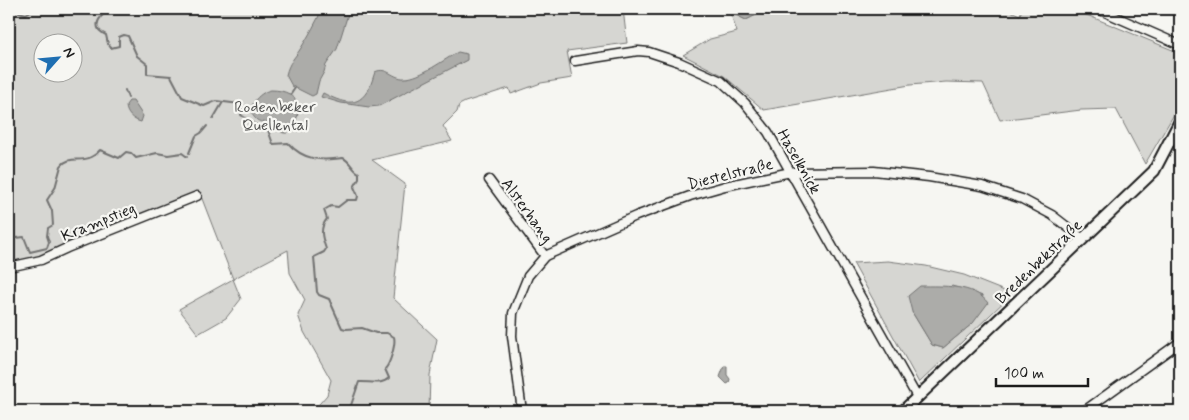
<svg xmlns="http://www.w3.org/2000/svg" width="1189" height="420" font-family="Mynerve,sans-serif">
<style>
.green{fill:#d6d6d2;stroke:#797977;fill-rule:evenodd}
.water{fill:#acaca9;stroke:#727271}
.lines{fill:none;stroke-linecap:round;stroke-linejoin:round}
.stream{stroke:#727271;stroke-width:2}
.street-casing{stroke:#1c1c1c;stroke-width:11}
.secondary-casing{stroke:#1c1c1c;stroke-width:14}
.street{stroke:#f6f6f2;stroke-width:8}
.secondary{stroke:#f6f6f2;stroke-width:10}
.labels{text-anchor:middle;stroke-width:4.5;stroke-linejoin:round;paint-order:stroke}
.park-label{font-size:16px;fill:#545453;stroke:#f6f6f2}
.street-label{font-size:16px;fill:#1c1c1c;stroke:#f6f6f2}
</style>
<rect width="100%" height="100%" fill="#f6f6f2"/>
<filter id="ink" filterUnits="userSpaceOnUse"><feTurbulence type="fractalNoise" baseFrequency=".02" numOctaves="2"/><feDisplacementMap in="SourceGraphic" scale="10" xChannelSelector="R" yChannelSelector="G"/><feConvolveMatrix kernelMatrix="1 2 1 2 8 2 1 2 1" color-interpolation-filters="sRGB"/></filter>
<g filter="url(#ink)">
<g class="green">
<path d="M9,9H623L627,43L567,51L572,78L541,83L511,94L509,88L465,102L459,105L457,112L443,126L452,141L372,160L405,184L393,298L437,339L430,375L429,411H313L327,395L331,380L304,332L298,315L305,300L290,273L288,250L233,279L241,299L226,318L198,334L179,309L233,279L199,191L67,242L44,257L9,264ZM42,42H72V72H42Z"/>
<polygon points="729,9 733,9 736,15 746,20 768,9 1006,9 1020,15 1022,9 1072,9 1180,53 1180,104 1145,164 1116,109 1081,110 1000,120 983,83 946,82 910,85 764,110 724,76 683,55 710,39 737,32"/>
<path d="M888,261L926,266L964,275L1012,294L919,383L853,263ZM952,286L983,296L973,323L943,348L932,345L912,312Z"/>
</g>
<g class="water">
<path d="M322,9H357L348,14L337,49L326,65L324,72L319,81L316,94L312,96L292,86L286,75C289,62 294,59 301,48C309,35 316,23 322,9Z"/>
<polygon points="733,9 768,9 746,20 736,15"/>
<path d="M458,52L467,54V60L379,106L369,107L341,103L321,97L323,93C341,102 358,110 369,88C372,83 373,77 375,72C387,66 393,79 405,78C420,78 445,59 458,52Z"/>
<path d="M271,90C302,90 306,113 287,133C280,134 277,128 273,123C268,122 261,123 257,120C243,109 259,92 271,90Z"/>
<path d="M129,101H133L143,116L141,122C133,120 126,114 126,105Z"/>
<path d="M920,286C942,286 974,284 988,303L973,323L943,348L932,345L912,312L908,296Z"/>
<polygon points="724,366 727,366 727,375 730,379 729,383 727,384 720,377"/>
</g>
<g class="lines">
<g class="stream">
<polyline points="19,9 19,12 26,14 34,9"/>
<path d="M112,9C106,11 93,21 99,30C101,32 104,34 106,35L108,44L111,48L119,46V37L124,35L128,36L137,56L147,64V74L171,76L182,97L204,106L216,101L240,104L242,107L241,115L259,127L268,130L273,144L288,143C304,161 322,161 343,158C350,161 352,169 359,173V179L354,187L358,196L357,200H347L338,207L331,206L324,210L327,219C319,228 322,238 326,249L324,252L314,257L317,292L319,295L329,299L342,328L346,329L362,328L376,333H387L394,337C396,344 390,364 385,369L389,378C381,386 369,381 359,382L349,411"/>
<polyline points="125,90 128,98"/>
<polyline points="291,94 295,88"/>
<polyline points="9,113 12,119 12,125"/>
<polyline points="213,119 223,102"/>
<polyline points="189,153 196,136 201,133 207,126"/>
<path d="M9,239L24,237L30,252L47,248L49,242L47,236L48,228L53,225L52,211L47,200L55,188L61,166C71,153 86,167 100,150L119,158L126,152L131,153L136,158L157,153L168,155L182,153L186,156H187"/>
</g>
<g class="street-casing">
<g id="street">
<polyline points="1098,9 1180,45"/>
<polyline points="575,61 638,51 649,52 679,62 721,81 745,103 768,132 917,397"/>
<polyline points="489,180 545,256"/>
<polyline points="9,267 41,260 67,248 197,196"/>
<polyline points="522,411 512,336 513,313 528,276 545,256 636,216 690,196 725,186 791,172 874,171 929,177 982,186 1022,199 1052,215 1083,239"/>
<polyline points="1084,411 1180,342"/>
</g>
</g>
<g class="secondary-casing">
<polyline id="secondary" points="903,411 1154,171 1180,121"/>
</g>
<use href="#street" class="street"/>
<use href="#secondary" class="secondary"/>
</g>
</g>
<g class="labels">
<g class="park-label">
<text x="275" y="112">Rodenbeker<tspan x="275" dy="18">Quellental</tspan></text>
</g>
<g class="street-label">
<text transform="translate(800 161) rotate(60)" y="6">Haselknick</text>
<text transform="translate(730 173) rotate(-14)" y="6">Diestelstraße</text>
<text transform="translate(528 210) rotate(54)" y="6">Alsterhang</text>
<text transform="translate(98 221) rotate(-22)" y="6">Krampstieg</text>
<text transform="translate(1038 261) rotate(-44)" y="6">Bredenbekstraße</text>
</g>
</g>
<rect width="1189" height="420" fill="none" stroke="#f6f6f2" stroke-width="30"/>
<rect x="15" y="15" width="1159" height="390" fill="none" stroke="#1c1c1c" stroke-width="2" filter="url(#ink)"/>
<g transform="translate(58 58) rotate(63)"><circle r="24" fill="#f6f6f2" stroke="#9f9f9c"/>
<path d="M0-4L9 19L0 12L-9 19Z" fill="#1f6fb2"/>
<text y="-8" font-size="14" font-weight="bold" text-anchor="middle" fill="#1c1c1c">N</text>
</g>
<path d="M996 378v8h92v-8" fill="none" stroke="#1c1c1c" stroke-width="2.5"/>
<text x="1004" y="378" font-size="15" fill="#1c1c1c" stroke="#f6f6f2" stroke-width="4" paint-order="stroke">100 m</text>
</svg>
